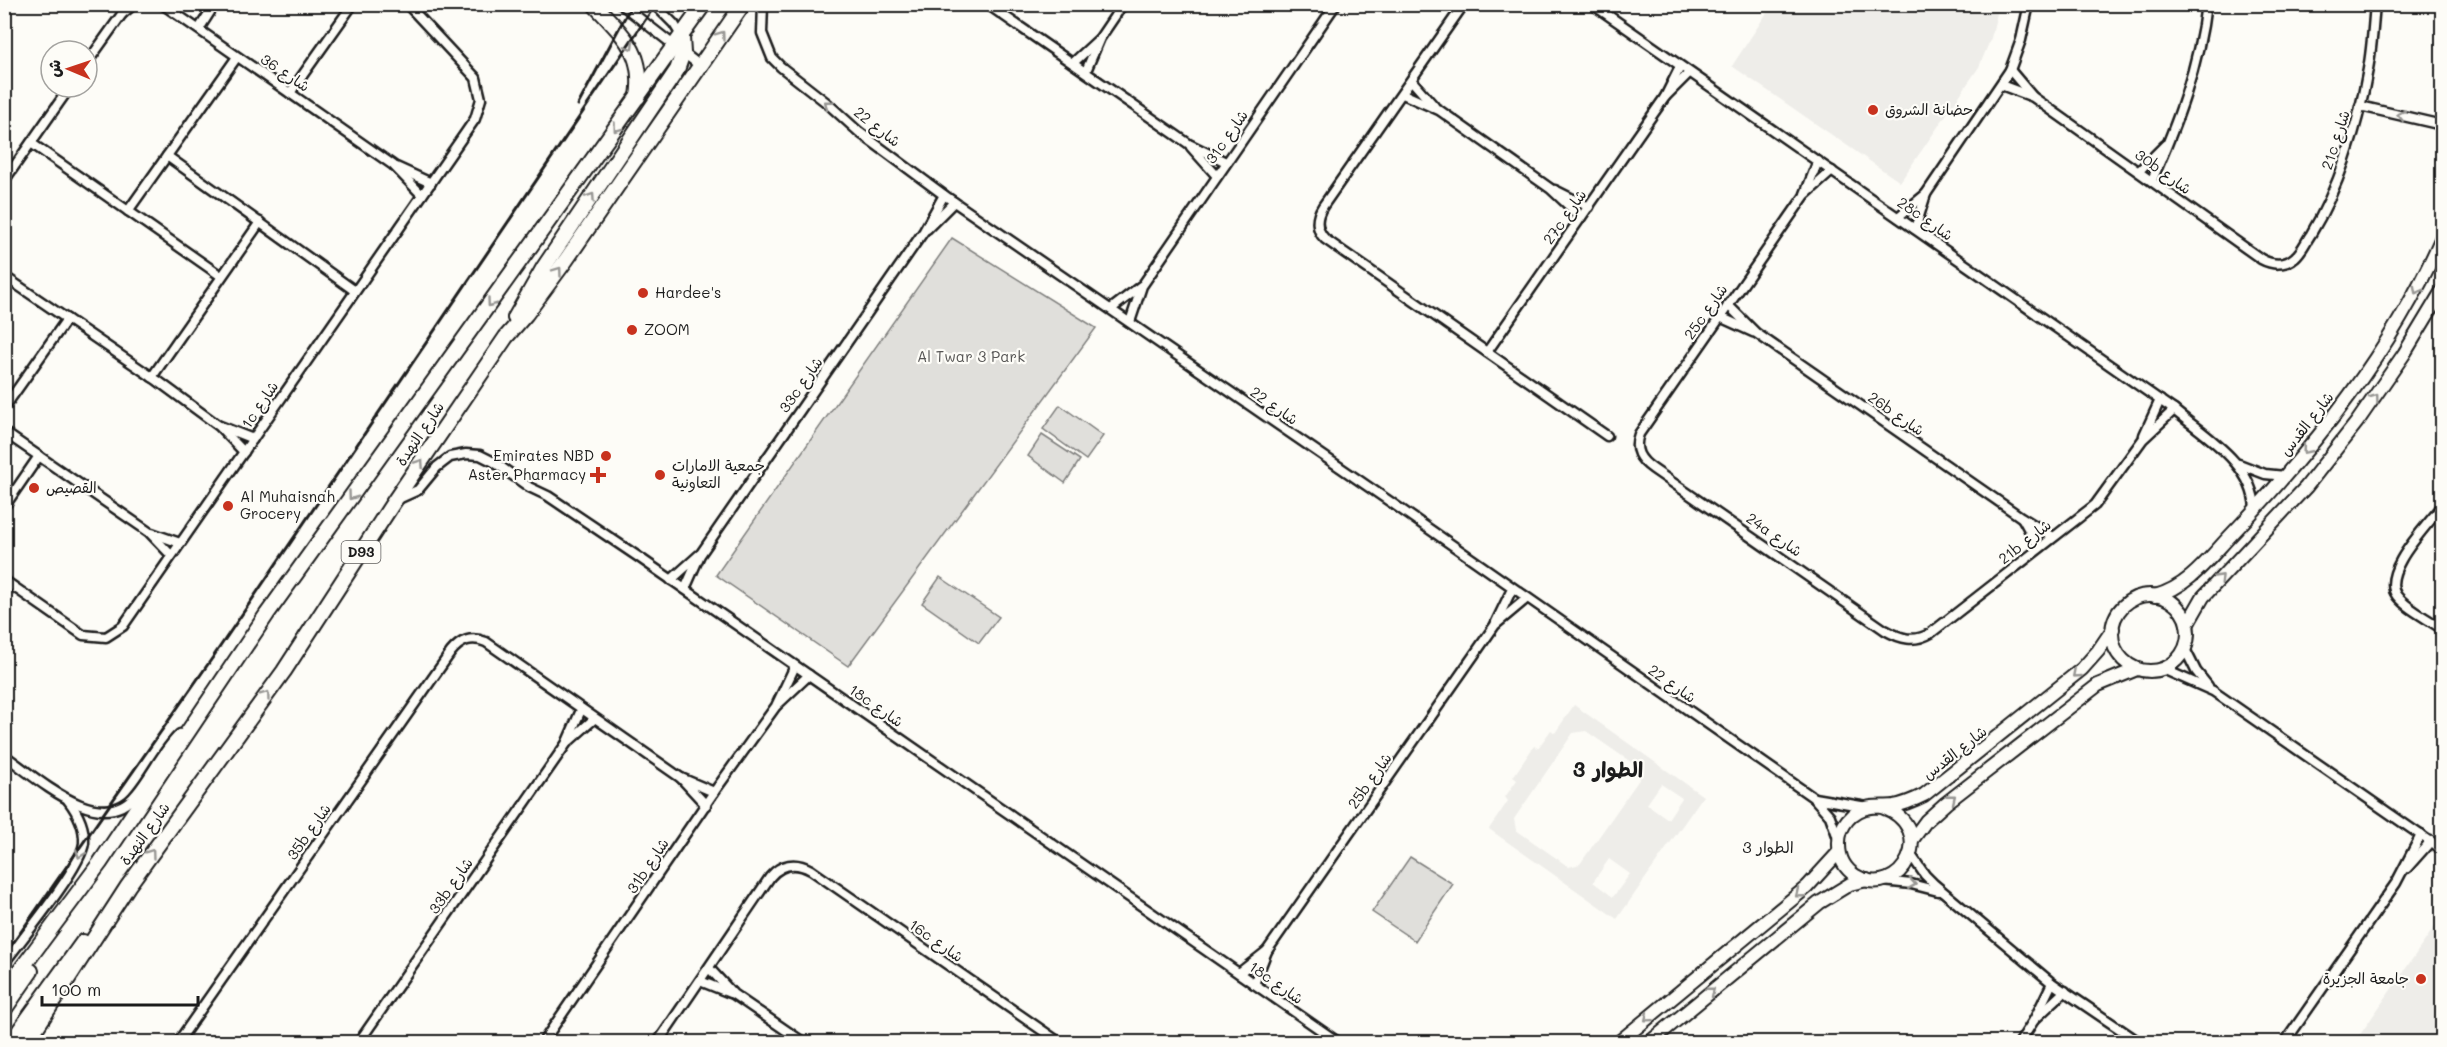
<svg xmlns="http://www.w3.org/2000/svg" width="2447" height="1047" font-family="Mali,'Playpen Sans Arabic',sans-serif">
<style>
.built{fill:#eeede9;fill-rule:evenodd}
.green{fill:#e0dfdb;stroke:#7e7e7c;stroke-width:1.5}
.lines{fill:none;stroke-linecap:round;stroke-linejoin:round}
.minor-casing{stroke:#1c1c1c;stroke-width:13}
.secondary-casing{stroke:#1c1c1c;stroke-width:16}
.primary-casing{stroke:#1c1c1c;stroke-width:18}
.minor{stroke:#fdfcf7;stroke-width:8}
.secondary{stroke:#fdfcf7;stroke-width:12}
.primary{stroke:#fdfcf7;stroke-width:14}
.rail{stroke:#1c1c1c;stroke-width:3}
.oneway{stroke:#989794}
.poi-dot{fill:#c8321e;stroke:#fdfcf7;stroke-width:2}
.labels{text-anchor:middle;stroke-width:4.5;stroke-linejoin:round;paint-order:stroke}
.shield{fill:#fdfcf7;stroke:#605f5e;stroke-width:1.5}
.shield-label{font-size:14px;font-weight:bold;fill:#1c1c1c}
.street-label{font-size:15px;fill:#1c1c1c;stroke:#fdfcf7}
.poi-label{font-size:15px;fill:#1c1c1c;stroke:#fdfcf7;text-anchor:start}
.park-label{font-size:15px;fill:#575655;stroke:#fdfcf7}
.neighbourhood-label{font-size:16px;fill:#1c1c1c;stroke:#fdfcf7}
.district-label{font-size:21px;font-weight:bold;fill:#1c1c1c;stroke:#fdfcf7}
</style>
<rect width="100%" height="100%" fill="#fdfcf7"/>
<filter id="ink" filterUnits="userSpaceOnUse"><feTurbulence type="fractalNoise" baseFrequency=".0167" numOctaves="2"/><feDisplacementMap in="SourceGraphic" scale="12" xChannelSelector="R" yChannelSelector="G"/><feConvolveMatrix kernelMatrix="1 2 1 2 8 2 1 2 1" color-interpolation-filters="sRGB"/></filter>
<g filter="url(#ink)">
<g class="built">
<polygon points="1772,5 1772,4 1999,5 1991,38 1979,67 1900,182 1732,66"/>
<path d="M1574,705L1703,796L1617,919L1489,829L1508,801L1505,797L1517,780L1513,777L1534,746L1538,748L1551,730L1555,733ZM1586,731L1638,767L1640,778L1580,864L1569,867L1516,830L1514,819L1573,733ZM1661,784L1682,798L1668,819L1647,804ZM1609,859L1630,874L1613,897L1593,882Z"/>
<polygon points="2442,916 2442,1042 2355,1042"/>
</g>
<g class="green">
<polygon points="952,238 1096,328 848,666 716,575"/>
<polygon points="1060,405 1103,436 1086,460 1043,429"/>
<polygon points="1042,435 1080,460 1065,483 1028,456"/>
<polygon points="940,577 999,617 979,643 922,603"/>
<polygon points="1410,857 1453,884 1415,941 1372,912"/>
</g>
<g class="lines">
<g class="minor-casing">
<g id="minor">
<polyline points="162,4 393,165 422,195"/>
<polyline points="621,4 699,65"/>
<polyline points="654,4 674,24 682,37"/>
<polyline points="763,4 762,33 772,58 781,67 827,103 859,132 944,195 1392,503 1814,798 1830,816 1838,838"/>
<polyline points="987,4 1189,144 1226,162"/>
<path d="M1464,4L1323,206C1316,217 1315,229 1325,239L1607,436"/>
<path d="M1592,4L2174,410C2206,437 2253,463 2255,509"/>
<polyline points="122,14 134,4"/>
<polyline points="199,29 215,4"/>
<polyline points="87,63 122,14 125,4"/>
<polyline points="1073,63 1099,39"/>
<polyline points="2010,70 2032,96"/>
<polyline points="1086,71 1100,38 1123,4"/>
<polyline points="1412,81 1434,106"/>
<path d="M2001,85L2033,97L2261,259C2272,265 2285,266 2295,257C2302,251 2306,241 2311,234C2341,184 2358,126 2368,69C2372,48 2373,26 2375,4"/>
<polyline points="290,93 353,4"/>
<polyline points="1403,94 1439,110 1551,189 1581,217"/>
<polyline points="1665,97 1689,73"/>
<polyline points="2360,106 2442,125"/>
<polyline points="31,143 221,276"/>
<polyline points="1191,147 1216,175"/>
<polyline points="167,156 355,291"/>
<polyline points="396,167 431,183"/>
<path d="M1832,171L1805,195L1639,434C1633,450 1640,460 1653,469L1885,630C1901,639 1914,643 1931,633L2095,505L2143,439L2174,410"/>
<polyline points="2139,171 2165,145"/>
<path d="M2152,180C2177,124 2199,66 2206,4"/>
<polyline points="4,181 70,87"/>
<polyline points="1555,190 1589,207"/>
<polyline points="1805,194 1818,161"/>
<polyline points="128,211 237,57"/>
<polyline points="1898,217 1926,194"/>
<polyline points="927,229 954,202"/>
<polyline points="1915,229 1926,194 2010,70 2021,40 2029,4"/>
<polyline points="4,276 158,381 219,426 244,452"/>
<polyline points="1728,305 1756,333 2021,517 2053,537"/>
<polyline points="1111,309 1141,286"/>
<polyline points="1720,317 1753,332"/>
<polyline points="1130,322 1142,286 1336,4"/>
<polyline points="1487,352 1665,97 1680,67"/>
<polyline points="152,377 260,222"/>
<polyline points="4,408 67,319"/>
<polyline points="220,426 253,439"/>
<polyline points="4,432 149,532 171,555"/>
<polyline points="2144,435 2160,400"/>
<polyline points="2239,464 2265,474 2285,476"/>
<polyline points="398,499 418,490 437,467 450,457 466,454 480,455 494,462 529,487 548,496 640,558 1338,1042"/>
<path d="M2442,506C2428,525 2379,573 2397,596C2408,610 2429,619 2442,629"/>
<polyline points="4,507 39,456"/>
<polyline points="2023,519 2039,548"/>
<polyline points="152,533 180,543"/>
<polyline points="4,580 83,635 106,637 123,626 475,119 481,99 476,78 407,4"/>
<polyline points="671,580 699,555"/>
<polyline points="685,589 700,555 924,231 944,195"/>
<polyline points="1496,622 1512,589"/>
<polyline points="2185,649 2196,671 2208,686"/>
<polyline points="2163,669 2213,691 2442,850"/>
<polyline points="777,705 809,675"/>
<polyline points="568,742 594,719"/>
<path d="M4,755C36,777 101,839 136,794C152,775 162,751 180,734"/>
<polyline points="681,778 706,805"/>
<polyline points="1814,798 1867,807"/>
<polyline points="1911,855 1925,875 1934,884 2052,983 2139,1042"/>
<polyline points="2407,868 2431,841"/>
<polyline points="1883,881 1911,884 1938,891"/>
<path d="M4,963C22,939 81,868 84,843C85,827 78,813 68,800"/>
<polyline points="709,968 733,994 803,1042"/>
<polyline points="1239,973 1267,951"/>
<polyline points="700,981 730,993"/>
<polyline points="1254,984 1267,951 1495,625 1526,599"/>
<polyline points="2034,1020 2065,991"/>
<path d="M178,1042L451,652C461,640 471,636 486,642L681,778L714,792"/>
<polyline points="359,1042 566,744 581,710"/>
<polyline points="543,1042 714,792 776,706 795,666"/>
<path d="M658,1042L770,877C781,864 795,861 811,870L1059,1042"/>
<polyline points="2020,1042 2034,1020 2052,983"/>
<polyline points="2285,1042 2396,883 2421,835"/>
</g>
</g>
<g class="secondary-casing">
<g id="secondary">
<circle cx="2150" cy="633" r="38"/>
<path d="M2155,596C2189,587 2209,558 2232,534C2315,447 2394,348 2442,237"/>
<polyline points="2187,625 2203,597 2306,487 2357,422 2404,354 2442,291"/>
<path d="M1882,807C1941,828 1901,902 1856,876C1845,869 1839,858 1839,845C1838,827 1852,809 1871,807C1878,806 1886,807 1894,806C1905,804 1914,800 1924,795L2082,669L2098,651L2113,629"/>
<polyline points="1912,840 1926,821 1946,803 2098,685 2137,669"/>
<polyline points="1619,1042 1807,887 1839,852"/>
<polyline points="1650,1042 1819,903 1850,884 1867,880"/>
</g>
</g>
<g class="primary-casing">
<g id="primary">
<path d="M594,4C622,35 645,51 638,97"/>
<polyline points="515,318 544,267 677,70 683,53 682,37"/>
<polyline points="4,992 100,863 267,614 704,4"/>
<polyline points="4,1010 31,971"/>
<polyline points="11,1042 83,942"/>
<polyline points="27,1042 128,886 284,671 395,500 506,337 526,314 566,260 743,4"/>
</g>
</g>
<use href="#minor" class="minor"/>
<use href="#secondary" class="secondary"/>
<use href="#primary" class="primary"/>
<g class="rail">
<polyline points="578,105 632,4"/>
<polyline points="4,956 213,657 656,4"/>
</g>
</g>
<defs><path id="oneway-chevron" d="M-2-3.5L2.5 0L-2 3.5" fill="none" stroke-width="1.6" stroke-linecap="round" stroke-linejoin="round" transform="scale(1.5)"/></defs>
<g class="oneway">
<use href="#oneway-chevron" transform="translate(721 35) rotate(-54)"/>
<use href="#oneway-chevron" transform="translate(630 46) rotate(58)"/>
<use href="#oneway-chevron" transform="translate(828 104) rotate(-141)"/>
<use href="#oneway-chevron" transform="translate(2401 115) rotate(-167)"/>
<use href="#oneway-chevron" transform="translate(617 128) rotate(126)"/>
<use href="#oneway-chevron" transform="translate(591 197) rotate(-56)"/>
<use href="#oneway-chevron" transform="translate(558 271) rotate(-54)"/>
<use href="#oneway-chevron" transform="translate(2417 290) rotate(118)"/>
<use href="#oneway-chevron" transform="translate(491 303) rotate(126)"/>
<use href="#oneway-chevron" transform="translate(2375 398) rotate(-53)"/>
<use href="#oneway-chevron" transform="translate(2306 450) rotate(130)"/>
<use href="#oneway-chevron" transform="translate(420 463) rotate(-56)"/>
<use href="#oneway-chevron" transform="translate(352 496) rotate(126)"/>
<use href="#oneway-chevron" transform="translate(2220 578) rotate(-46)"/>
<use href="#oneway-chevron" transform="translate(2076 674) rotate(139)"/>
<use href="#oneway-chevron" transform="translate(266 695) rotate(-54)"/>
<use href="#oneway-chevron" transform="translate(1952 798) rotate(-39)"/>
<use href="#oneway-chevron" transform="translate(151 853) rotate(-54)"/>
<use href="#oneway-chevron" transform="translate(80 854) rotate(110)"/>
<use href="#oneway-chevron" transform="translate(1912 884) rotate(9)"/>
<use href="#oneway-chevron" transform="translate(1799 894) rotate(141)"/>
<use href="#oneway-chevron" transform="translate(1711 991) rotate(-39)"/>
<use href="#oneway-chevron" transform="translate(1648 1018) rotate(140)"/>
</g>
</g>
<g class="poi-dot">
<circle cx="1873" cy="110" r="6"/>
<circle cx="643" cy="293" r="6"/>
<circle cx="632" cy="330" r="6"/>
<circle cx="606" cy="456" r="6"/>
<path d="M595 466h6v6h6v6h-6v6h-6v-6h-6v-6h6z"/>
<circle cx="660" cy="475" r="6"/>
<circle cx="34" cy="488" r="6"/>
<circle cx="228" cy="506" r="6"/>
<circle cx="2421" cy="979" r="6"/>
</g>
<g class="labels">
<rect class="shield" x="341.5" y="541" width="39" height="22" rx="4.5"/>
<g class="shield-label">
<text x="361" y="557">D93</text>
</g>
<g class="street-label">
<text transform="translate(285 73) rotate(34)" y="5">شارع 36</text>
<text transform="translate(877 127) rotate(38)" y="5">شارع 22</text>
<text transform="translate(1227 137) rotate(-55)" y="5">31c شارع</text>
<text transform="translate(2336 140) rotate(-72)" y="5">21c شارع</text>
<text transform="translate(2163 172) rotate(36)" y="5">30b شارع</text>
<text transform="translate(1565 217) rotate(-55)" y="5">27c شارع</text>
<text transform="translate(1925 219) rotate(35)" y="5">28c شارع</text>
<text transform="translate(1706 312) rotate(-55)" y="5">25c شارع</text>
<text transform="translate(801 385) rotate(-55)" y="5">33c شارع</text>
<text transform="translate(260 405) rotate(-56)" y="5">1c شارع</text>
<text transform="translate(1274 406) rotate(35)" y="5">شارع 22</text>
<text transform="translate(1896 414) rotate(35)" y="5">26b شارع</text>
<text transform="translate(2307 424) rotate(-52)" y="5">شارع القدس</text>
<text transform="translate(420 434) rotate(-56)" y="5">شارع النهدة</text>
<text transform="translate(1774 535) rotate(35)" y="5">24a شارع</text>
<text transform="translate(2025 542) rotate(-38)" y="5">21b شارع</text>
<text transform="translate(1672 684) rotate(35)" y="5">شارع 22</text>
<text transform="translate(876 706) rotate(35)" y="5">18c شارع</text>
<text transform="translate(1955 753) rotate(-38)" y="5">شارع القدس</text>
<text transform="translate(1370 781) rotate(-55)" y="5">25b شارع</text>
<text transform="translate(309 832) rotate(-55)" y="5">35b شارع</text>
<text transform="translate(145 834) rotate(-54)" y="5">شارع النهدة</text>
<text transform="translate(648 866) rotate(-56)" y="5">31b شارع</text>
<text transform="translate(451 886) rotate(-55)" y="5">33b شارع</text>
<text transform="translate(936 941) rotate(35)" y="5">16c شارع</text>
<text transform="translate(1276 983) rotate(35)" y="5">18c شارع</text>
</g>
<g class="poi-label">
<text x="1885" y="115">حضانة الشروق</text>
<text x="655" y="298">Hardee's</text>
<text x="644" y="335">ZOOM</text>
<text x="594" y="461" text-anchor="end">Emirates NBD</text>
<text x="672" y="471">جمعية الامارات<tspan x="672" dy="17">التعاونية</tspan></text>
<text x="586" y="480" text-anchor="end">Aster Pharmacy</text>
<text x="46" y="493">القصيص</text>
<text x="240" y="502">Al Muhaisnah<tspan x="240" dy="17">Grocery</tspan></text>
<text x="2409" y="984" text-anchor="end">جامعة الجزيرة</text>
</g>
<g class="park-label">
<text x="971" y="362">Al Twar 3 Park</text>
</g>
<g class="neighbourhood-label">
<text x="1768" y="853">الطوار 3</text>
</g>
<g class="district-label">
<text x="1608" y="777">الطوار 3</text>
</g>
</g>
<rect width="2447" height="1047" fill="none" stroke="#fdfcf7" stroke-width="24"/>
<rect x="12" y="12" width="2423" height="1023" fill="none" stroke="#1c1c1c" stroke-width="2" filter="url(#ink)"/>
<g transform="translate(69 69) rotate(272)"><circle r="28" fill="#fdfcf7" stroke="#a3a29f" stroke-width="1.5"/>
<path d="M0-4.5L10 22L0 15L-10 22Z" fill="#c8321e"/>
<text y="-9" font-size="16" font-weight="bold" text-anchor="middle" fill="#1c1c1c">ش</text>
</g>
<path d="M42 996v9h156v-9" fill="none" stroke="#1c1c1c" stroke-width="3"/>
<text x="51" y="996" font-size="18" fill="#1c1c1c" stroke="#fdfcf7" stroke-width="4.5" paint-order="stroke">100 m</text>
</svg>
